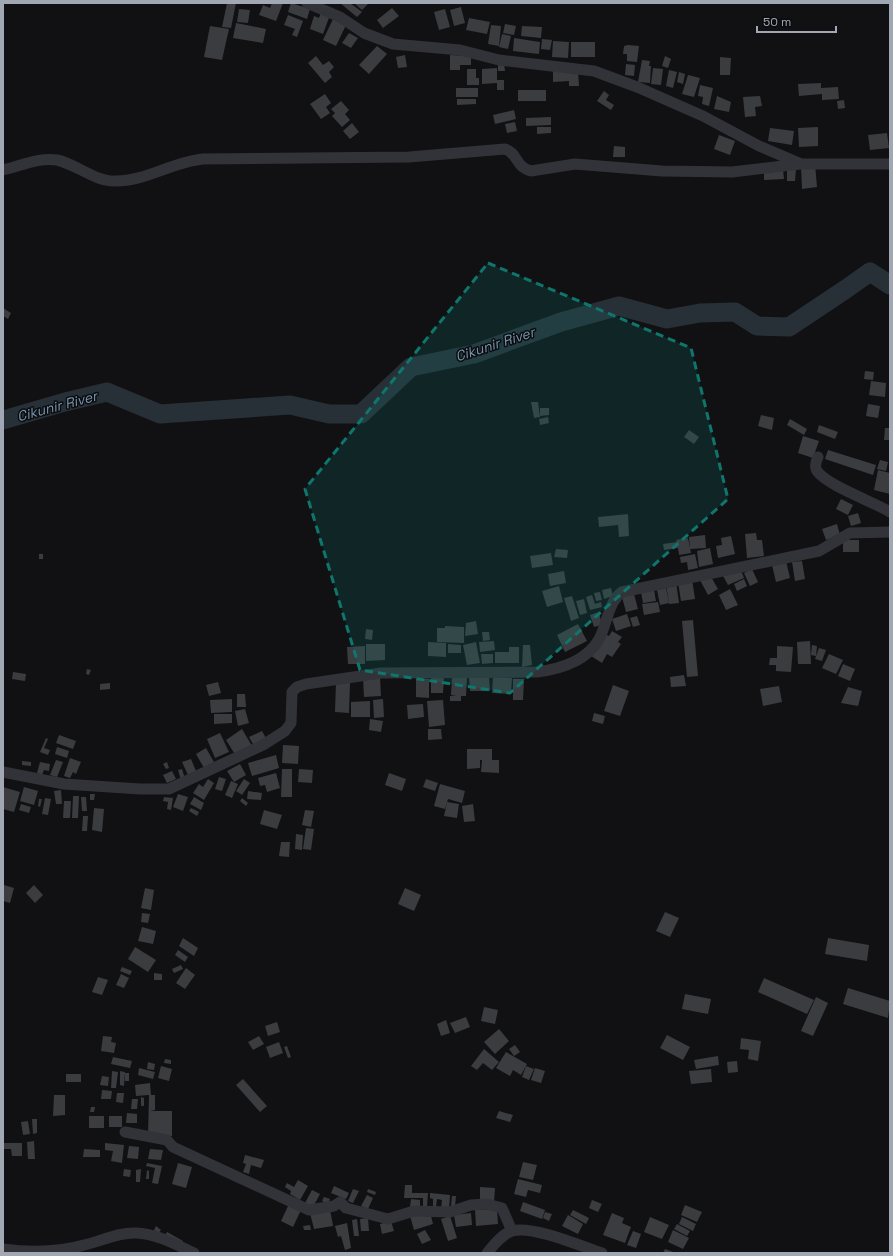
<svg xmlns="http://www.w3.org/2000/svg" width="893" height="1256" font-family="'Space Grotesk',sans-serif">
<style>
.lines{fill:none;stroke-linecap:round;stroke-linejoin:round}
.river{stroke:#273037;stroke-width:19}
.building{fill:#3b3c40}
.street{stroke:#323338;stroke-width:11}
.marked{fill:#0f766e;fill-opacity:0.2;stroke:#0f766e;stroke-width:3;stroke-dasharray:8 5;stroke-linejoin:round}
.labels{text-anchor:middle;stroke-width:3;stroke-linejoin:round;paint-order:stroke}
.water-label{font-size:14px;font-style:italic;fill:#7795b1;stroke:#0c0c0e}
</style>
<rect width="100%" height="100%" fill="#111113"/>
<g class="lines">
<polyline class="river" points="3,420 65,402 107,392 160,414 290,405 329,414 361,414 411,367 474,354 561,322 619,306 667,319 700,313 735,312 757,326 789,327 846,289 870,272 890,285"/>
</g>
<g class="building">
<polygon points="227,3 236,3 231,28 222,27"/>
<polygon points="272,3 283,3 276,21 259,15 263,5 270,8"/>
<polygon points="291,3 310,9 307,19 288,12"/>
<polygon points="340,3 350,3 362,12 357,17"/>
<polygon points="354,3 369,3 362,10"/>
<polygon points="461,7 465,23 454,26 450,10"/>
<polygon points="392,8 399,16 383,28 377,20"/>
<polygon points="239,9 250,10 248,23 237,22"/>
<polygon points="445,9 450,27 439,30 434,12"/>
<polygon points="321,12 330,15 323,34 310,29 314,16 319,18"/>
<polygon points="288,15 303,21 297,37 292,35 295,29 284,25"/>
<polygon points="469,18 490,22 487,34 466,30"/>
<polygon points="333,19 346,25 336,46 323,40"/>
<polygon points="236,23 266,29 263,43 233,38"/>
<polygon points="505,24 516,26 514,35 503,33"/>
<polygon points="491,25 501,26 499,46 488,44"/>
<polygon points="210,26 229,29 222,60 204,57"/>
<polygon points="522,26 542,27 541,38 521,36"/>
<polygon points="349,33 358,38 351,48 342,43"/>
<polygon points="502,34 511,36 508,49 499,47"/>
<polygon points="514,38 540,42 539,54 513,51"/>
<polygon points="542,39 552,40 550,50 541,49"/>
<polygon points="553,41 569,42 568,58 552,57"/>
<rect x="571" y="42" width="24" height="15"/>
<polygon points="628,45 639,46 637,62 627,61 627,54 623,54 624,46"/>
<polygon points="377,46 387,54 369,74 359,65"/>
<polygon points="405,55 407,67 398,68 396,57"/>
<polygon points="450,55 471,56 471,65 460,65 460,70 450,70"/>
<polygon points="316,56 323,65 329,61 334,67 329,72 332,77 325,83 308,63"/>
<polygon points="665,56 671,59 668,68 662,66"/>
<polygon points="720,57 731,58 730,75 720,75"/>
<polygon points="642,60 650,61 649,66 651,66 650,83 638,82"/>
<polygon points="498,63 504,63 505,71 498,71"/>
<polygon points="626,64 635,65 634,76 625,75"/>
<polygon points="497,68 497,80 504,80 504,90 497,90 497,83 482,84 482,69"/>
<polygon points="653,68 663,69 661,85 651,84"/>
<polygon points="467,69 476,69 476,78 479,78 479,85 467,85"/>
<polygon points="669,70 677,72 673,88 666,86"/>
<polygon points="553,71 578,71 579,86 569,86 569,81 553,82"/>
<polygon points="679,72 685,74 683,84 677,82"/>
<polygon points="688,75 700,78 694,97 682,94"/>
<polygon points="821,83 821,88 838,87 839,99 822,100 822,94 799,96 798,84"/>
<polygon points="700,85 713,88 709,106 702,104 703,97 698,96"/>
<rect x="456" y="88" width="22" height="9"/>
<rect x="518" y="90" width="28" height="11"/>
<polygon points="604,91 609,95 606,100 614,105 611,110 597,101"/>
<polygon points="325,94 331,103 326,107 330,113 321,119 310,104"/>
<polygon points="717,96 731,102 729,112 714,109"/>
<polygon points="760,96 762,106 755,107 756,116 745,117 743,97"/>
<polygon points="457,99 476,99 476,104 457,105"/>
<polygon points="844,100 845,108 838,109 837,101"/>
<polygon points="341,101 349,110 345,114 350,120 342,127 332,116 335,113 331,109"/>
<polygon points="514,110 516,119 495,124 493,115"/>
<polygon points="551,117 551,125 526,126 526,118"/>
<polygon points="515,122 517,131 507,133 505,124"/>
<polygon points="352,123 359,132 350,139 343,131"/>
<polygon points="537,127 551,127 551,133 537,134"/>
<polygon points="818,127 818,146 799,147 798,128"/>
<polygon points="770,128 794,131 792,145 768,141"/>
<polygon points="887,133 889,148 870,150 868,135"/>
<polygon points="719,135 735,141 730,155 714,149"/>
<polygon points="614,146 625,147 625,157 613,157"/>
<polygon points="815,164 817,187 802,189 801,166"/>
<polygon points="783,169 784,179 764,180 764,170"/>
<polygon points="787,169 796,169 795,181 787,181"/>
<polygon points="3,308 11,313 8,319 3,316"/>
<polygon points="865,371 874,372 873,380 864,379"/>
<polygon points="871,381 886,383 885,397 869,395"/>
<polygon points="531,402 538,402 540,417 534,418"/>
<polygon points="868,404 880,406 878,418 866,416"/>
<polygon points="540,408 549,408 549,415 540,416"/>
<polygon points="761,415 774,418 772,430 758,426"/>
<polygon points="548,417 549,423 540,425 539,419"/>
<polygon points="790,419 807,429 804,435 787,425"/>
<polygon points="819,425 838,432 835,439 817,432"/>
<polygon points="885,428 890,428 890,440 884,440"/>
<polygon points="689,430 699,437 694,444 684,437"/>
<polygon points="803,436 819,441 813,458 798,453"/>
<polygon points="828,450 876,465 873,475 825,459"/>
<polygon points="880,460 888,462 886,471 877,469"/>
<polygon points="878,470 890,473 890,494 874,490"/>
<polygon points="841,499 853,505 848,515 836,509"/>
<polygon points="858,513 861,523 851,526 848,516"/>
<polygon points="628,514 629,536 619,537 618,525 599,527 598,517"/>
<polygon points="837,524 840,535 826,540 822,529"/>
<polygon points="756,533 757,540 762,540 764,556 747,558 745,534"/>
<polygon points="705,535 706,548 690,549 689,537"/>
<polygon points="731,536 735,554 718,558 716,546 722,545 721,538"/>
<polygon points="688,538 691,553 679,555 678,548 664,550 663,544 677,542 676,540"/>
<rect x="843" y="540" width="16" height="12"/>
<polygon points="710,548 713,564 699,567 697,551"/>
<polygon points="556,549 568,550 567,558 554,557"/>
<polygon points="551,553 553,565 532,568 530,556"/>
<rect x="39" y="554" width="4" height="5"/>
<polygon points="695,554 698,568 688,570 687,562 681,563 680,557"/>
<polygon points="786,561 790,578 776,582 772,565"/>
<polygon points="802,561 805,579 795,581 792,562"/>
<polygon points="740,568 744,578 728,585 723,576"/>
<polygon points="752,569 758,582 750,586 744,573"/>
<polygon points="564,571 566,583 550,586 548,574"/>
<polygon points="710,575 718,589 708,595 700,580"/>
<polygon points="692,579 695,599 681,601 678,582"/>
<polygon points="744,579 747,586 737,591 734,584"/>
<polygon points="676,582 679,603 669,604 666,584"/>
<polygon points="559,586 563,602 547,607 542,591"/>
<polygon points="611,588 613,596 604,599 602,590"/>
<polygon points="666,588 669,603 660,605 657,590"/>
<polygon points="730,589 738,605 726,610 719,595"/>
<polygon points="654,590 656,601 643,603 641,592"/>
<polygon points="600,592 602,600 596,601 594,593"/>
<polygon points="634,594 638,609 626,612 622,597"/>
<polygon points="592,595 595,604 601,602 602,607 590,610 586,597"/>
<polygon points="572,596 579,618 571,621 564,598"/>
<polygon points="584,599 587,613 580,615 576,601"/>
<polygon points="658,602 660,612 644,615 642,604"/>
<polygon points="599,612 602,625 594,627 590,615"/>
<polygon points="627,614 631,626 616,631 612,619"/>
<polygon points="637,616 640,625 633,627 630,618"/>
<polygon points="693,620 698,676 687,677 682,621"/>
<polygon points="476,621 478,634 465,636 466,623"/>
<polygon points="578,624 587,641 565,652 557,635"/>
<polygon points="445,626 464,627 464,643 437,642 437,628 445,628"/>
<polygon points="366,629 373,630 372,640 365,639"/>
<polygon points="612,631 622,637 618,642 621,644 612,657 607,654 602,663 591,656 605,634 609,636"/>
<polygon points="482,632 489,632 490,640 483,641"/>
<polygon points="494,641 495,650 480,652 479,642"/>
<polygon points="810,641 811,664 798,664 797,642"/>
<polygon points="428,642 446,643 446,657 428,656"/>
<polygon points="476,642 480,663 467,665 463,645"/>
<polygon points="366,644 385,644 385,660 366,661"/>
<polygon points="448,644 461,645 461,653 448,653"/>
<polygon points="523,645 530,645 532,665 522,667"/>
<polygon points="812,645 817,646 816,656 811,655"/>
<polygon points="365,646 365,664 348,664 347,647"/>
<polygon points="777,646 793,647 791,672 776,671 776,665 769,665 770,658 777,658"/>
<polygon points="509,647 519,647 519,663 495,663 495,652 509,652"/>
<polygon points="819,648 826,650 822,661 815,659"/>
<polygon points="481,654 493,654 493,663 482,664"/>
<polygon points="829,654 843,660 836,674 822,668"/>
<polygon points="843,664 855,669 850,681 838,676"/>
<polygon points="87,669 91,670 89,675 86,674"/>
<polygon points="13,672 26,674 25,681 12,679"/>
<polygon points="684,675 686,686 671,687 670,677"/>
<polygon points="431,676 444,676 443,693 431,693"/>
<polygon points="489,676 490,691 470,691 469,677"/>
<polygon points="380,677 381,696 364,697 363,678"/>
<polygon points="452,677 467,678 466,696 461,696 461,701 450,701 450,696 456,696 451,695"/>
<polygon points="493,677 512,678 511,694 492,693"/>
<polygon points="416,679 429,679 429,698 416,697"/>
<polygon points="513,679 524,679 523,700 513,700"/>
<polygon points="218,682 221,693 209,696 206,685"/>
<polygon points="336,682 350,683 349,713 335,712"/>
<polygon points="110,683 110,689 100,690 100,684"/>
<polygon points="613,685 629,691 620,716 604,711"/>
<polygon points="779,686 782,702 763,706 760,689"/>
<polygon points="848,687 862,691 858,706 841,703"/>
<polygon points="237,694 245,694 246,707 237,707"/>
<polygon points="232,699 232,712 211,713 210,700"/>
<polygon points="383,699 384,717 374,718 373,700"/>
<polygon points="443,700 445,725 429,727 427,701"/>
<polygon points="370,701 370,717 351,717 351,702"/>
<polygon points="423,704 424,717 408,719 407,705"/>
<polygon points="245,709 249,723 238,726 235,711"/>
<polygon points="594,713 605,716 603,724 592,721"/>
<polygon points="214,714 232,714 232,723 214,724"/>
<polygon points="370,719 383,721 381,732 369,730"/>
<polygon points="242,729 252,746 236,756 226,740"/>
<polygon points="428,729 441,729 442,739 428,740"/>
<polygon points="262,731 267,740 254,746 249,737"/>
<polygon points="220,733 229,752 215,758 207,739"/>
<polygon points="59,735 76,741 73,749 56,743"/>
<polygon points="46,738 48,739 44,748 50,750 48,755 40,752"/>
<polygon points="283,745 299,746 298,764 282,763"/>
<polygon points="57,747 69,751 67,758 55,754"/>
<polygon points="206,748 214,762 204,768 196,754"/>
<polygon points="467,749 492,749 492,760 499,760 499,773 481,772 482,760 480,760 480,768 467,769"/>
<polygon points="276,755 279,768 252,776 248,763"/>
<polygon points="70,758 81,762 76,774 73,772 70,778 64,776"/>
<polygon points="191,759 196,771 188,775 182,762"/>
<polygon points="56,760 63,762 57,777 50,775"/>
<polygon points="22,761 31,762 31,766 22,765"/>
<polygon points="40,762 50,764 49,771 44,770 42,775 37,773"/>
<polygon points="167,762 169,768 166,769 163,764"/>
<polygon points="240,764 246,775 234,782 227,771"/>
<polygon points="182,769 185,779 181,780 178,770"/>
<polygon points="282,769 292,769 292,797 281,797"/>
<polygon points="299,769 313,770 312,783 298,782"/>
<polygon points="172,771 176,779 167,783 163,775"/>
<polygon points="276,773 280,788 267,792 265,785 260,786 258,778"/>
<polygon points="389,773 406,779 402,791 385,785"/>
<polygon points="219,777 226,779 222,791 215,789"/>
<polygon points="208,779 214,783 204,800 193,793 199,784 203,787"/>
<polygon points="244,779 250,783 242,795 236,791"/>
<polygon points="426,779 438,783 435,791 423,787"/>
<polygon points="231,781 238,784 232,798 225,795"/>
<polygon points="440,784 465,791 462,803 448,799 445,809 434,806"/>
<polygon points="3,787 20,792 14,812 3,809"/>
<polygon points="24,787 38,791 34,805 20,801"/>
<polygon points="61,790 62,804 56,804 54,791"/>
<polygon points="248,791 262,793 261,800 247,799"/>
<polygon points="90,794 95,794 94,800 90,800"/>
<polygon points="178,794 188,797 183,811 173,807"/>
<polygon points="73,796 79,796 78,818 72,818"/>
<polygon points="81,797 86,797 87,811 82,811"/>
<polygon points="164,797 173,798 171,810 167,809 168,802 163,801"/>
<polygon points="194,797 204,803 201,810 190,804"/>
<polygon points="45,798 51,799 48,815 42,814"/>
<polygon points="242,798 248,803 246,806 240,801"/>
<polygon points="39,799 42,799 40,807 38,806"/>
<polygon points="64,801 71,801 70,818 63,818"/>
<polygon points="447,802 459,804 457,818 444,816"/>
<polygon points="21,804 31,807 29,813 19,810"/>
<polygon points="473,804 475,821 464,822 462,806"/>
<polygon points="94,808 104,809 102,832 92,830"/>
<polygon points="191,808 199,812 197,816 189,811"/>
<polygon points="264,810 282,815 277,829 260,824"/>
<polygon points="305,810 314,811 311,827 302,825"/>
<polygon points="83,816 88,816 87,831 82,831"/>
<polygon points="306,828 314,829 311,850 303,849"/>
<polygon points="296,834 303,835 302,850 295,849"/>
<polygon points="281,842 290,842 289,857 279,856"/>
<polygon points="4,885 14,888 10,903 3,901"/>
<polygon points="34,885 43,895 35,903 26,893"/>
<polygon points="145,888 154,890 151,910 141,908"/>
<polygon points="405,888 421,895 414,911 398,904"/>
<polygon points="665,912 679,918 670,937 656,931"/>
<polygon points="142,913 150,914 148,923 141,922"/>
<polygon points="142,927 156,931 153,944 138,941"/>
<polygon points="183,938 198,948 194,956 179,946"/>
<polygon points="828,938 869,945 867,961 825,954"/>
<polygon points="135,947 156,960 148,972 128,959"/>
<polygon points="178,950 188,957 185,962 175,955"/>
<polygon points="181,965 183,969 174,973 172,969"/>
<polygon points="122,967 132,971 130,975 120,971"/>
<polygon points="186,968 195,975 185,989 176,983"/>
<polygon points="154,973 162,974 162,980 154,980"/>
<polygon points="121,974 129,978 124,988 116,985"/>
<polygon points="98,977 108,980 102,995 92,992"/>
<polygon points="764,978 814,1000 807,1014 758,992"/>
<polygon points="848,988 890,1001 888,1018 843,1004"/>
<polygon points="685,994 711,999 708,1014 682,1009"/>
<polygon points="816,997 828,1003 813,1036 801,1031"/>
<polygon points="484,1007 498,1010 495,1024 481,1021"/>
<polygon points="466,1017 470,1027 455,1033 450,1023"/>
<polygon points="446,1020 450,1033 441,1036 437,1024"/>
<polygon points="277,1022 280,1032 268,1036 265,1026"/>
<polygon points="499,1029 509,1041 495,1054 484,1042"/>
<polygon points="667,1035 690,1047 683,1060 660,1048"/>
<polygon points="103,1036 112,1037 111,1042 116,1043 114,1053 101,1051"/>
<polygon points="259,1036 264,1044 253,1050 248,1042"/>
<polygon points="741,1038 761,1041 758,1061 748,1059 749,1050 740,1049"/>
<polygon points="279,1042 283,1053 270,1058 266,1047"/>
<polygon points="515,1045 520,1052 514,1056 509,1049"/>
<polygon points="287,1046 291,1057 288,1058 284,1047"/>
<polygon points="484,1049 499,1062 492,1070 483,1063 477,1070 471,1066"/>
<polygon points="506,1052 527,1064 521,1075 513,1070 510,1076 496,1068"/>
<polygon points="718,1056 719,1065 696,1069 694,1060"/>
<polygon points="113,1057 132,1061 130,1068 111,1064"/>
<polygon points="165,1059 171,1060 171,1064 164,1063"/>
<polygon points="737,1061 738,1072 728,1073 727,1062"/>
<polygon points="148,1062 155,1064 154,1070 147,1069"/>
<polygon points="161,1066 172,1069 169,1081 158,1078"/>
<polygon points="526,1066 534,1069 529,1080 522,1077"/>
<polygon points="139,1068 155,1072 153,1079 138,1075"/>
<polygon points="535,1068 545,1071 541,1083 531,1080"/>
<polygon points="711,1069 712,1082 691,1084 689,1071"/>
<polygon points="112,1071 118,1072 116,1088 111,1088"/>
<polygon points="120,1071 125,1072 124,1086 120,1085"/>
<rect x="125" y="1073" width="4" height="8"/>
<rect x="66" y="1074" width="15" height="8"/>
<polygon points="102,1076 109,1077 108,1086 100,1085"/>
<polygon points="243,1079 267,1106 260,1112 236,1085"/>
<polygon points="150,1083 151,1095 155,1095 155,1110 150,1111 172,1111 172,1136 148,1136 149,1095 136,1096 135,1085"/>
<polygon points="102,1090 112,1091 111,1099 101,1099"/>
<polygon points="117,1093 124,1093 123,1103 116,1102"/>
<polygon points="54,1095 65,1095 65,1115 53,1116"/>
<polygon points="141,1097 144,1098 144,1106 141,1106"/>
<polygon points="132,1099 138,1099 137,1109 131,1109"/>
<polygon points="91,1107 95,1107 94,1112 90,1112"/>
<polygon points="499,1111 513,1115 510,1122 496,1118"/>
<polygon points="127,1113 137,1114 137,1123 126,1123"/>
<rect x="89" y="1116" width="15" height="12"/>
<rect x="109" y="1116" width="13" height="11"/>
<polygon points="32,1119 37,1119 37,1133 33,1134"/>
<polygon points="28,1121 30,1134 23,1135 21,1122"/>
<polygon points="34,1141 35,1159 28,1159 27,1142"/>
<polygon points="3,1143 22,1143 22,1156 12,1156 11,1149 3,1149"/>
<polygon points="105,1143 124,1145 122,1163 111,1161 113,1151 105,1150"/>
<polygon points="129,1146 139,1147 138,1159 127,1158"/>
<polygon points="84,1149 100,1150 100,1157 83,1157"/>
<polygon points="150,1149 163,1150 161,1160 148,1159"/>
<polygon points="245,1155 264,1160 261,1168 251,1165 249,1174 243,1172 246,1164 243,1163"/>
<polygon points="523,1162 537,1165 533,1180 519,1177"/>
<polygon points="147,1163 162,1166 158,1184 152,1183 155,1168 146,1166"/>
<polygon points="178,1163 192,1167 186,1188 172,1184"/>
<polygon points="124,1169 131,1170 130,1177 123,1176"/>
<polygon points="141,1169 140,1182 136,1182 136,1170"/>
<polygon points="147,1170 149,1171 149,1179 146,1179"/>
<polygon points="518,1179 542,1185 540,1193 528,1190 526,1197 514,1194"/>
<polygon points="298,1180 308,1186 300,1200 290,1194 291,1191 285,1187 287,1183 294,1187"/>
<polygon points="405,1185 412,1185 412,1193 428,1193 427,1207 423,1207 423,1198 404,1198"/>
<polygon points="334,1186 349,1193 346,1199 331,1193"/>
<polygon points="480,1187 495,1188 494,1202 480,1201"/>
<polygon points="353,1189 359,1191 353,1203 348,1201"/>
<polygon points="368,1189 376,1192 375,1195 367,1192"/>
<polygon points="312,1190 320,1194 313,1207 305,1203"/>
<polygon points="430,1193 450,1195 449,1210 441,1209 442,1200 437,1199 436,1207 433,1207 433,1199 430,1198"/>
<polygon points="367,1195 373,1198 368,1209 361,1206"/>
<polygon points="452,1196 456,1196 455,1206 451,1206"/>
<polygon points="324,1197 330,1199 328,1204 322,1201"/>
<polygon points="411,1199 420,1200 420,1208 410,1207"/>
<polygon points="592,1200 602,1204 598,1212 589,1208"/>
<polygon points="523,1202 545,1210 542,1219 520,1211"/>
<polygon points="289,1204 301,1210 293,1227 281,1221"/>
<polygon points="685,1205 702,1212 697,1222 681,1215"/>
<polygon points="330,1209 333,1226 314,1229 310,1213"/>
<polygon points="497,1209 498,1224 476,1226 475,1210"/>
<polygon points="573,1210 589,1218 586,1224 570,1215"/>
<polygon points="424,1211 426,1217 431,1216 433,1224 414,1230 410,1216"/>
<polygon points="545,1212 552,1214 549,1221 543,1218"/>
<polygon points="471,1213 472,1225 456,1227 454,1215"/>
<polygon points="612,1213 624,1218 622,1223 631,1227 625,1243 603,1235"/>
<polygon points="568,1215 583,1224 578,1234 562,1226"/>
<polygon points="450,1216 457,1238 448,1241 441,1219"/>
<polygon points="650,1217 669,1225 662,1239 644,1232"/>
<polygon points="682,1217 696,1224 693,1231 679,1224"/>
<polygon points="368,1218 369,1231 361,1231 360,1219"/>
<polygon points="357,1219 359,1236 354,1236 352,1220"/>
<polygon points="391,1221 394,1231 382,1234 380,1224"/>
<polygon points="347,1223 351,1248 345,1250 341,1236 338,1237 335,1226"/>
<polygon points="677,1224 690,1231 687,1236 674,1229"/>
<polygon points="310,1225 311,1230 304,1230 303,1226"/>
<polygon points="156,1226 161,1230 157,1235 153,1232"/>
<polygon points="425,1230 431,1240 422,1244 417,1234"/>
<polygon points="673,1230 689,1238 683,1249 668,1242"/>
<polygon points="633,1231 641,1234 636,1248 627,1245"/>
<polygon points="167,1232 183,1241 181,1244 165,1235"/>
<polygon points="665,1249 676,1253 663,1253"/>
</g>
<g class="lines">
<g class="street">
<polyline points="307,3 340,17 364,33 393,44 460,50 499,60 594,71 637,87 703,116 759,146 799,163"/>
<path d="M3,170C21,166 38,157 57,160C76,164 94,181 114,181C144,182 172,162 203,159L409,157L505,149C518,153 515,167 531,171L575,164L662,171L732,172L800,164H890"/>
<path d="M818,457C816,461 814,466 817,471C828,486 872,501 890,512"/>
<path d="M3,772L64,784L140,789H169L263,745L285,731L291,723L292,692L297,687L306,684L381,673L537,672C560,669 585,662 598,641C603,633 605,623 608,615C611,606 614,598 622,592L819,551L850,533L890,532"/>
<polyline points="125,1132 167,1140 173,1147 309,1210 334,1206 340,1202 346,1208 388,1219 414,1211 450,1212 471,1205 487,1204 502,1208 512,1231"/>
<path d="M3,1249C32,1253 60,1252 88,1244C104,1240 120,1232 136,1233C157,1234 175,1244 194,1253"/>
<path d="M487,1253C494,1245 502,1234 512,1231C532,1225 581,1246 602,1253"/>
</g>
</g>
<path class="marked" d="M488,263L691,348L728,499L510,693L360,670L305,489Z"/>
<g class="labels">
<g class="water-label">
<text transform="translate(495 344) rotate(-18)" y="5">Cikunir River</text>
<text transform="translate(57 406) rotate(-15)" y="5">Cikunir River</text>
</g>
</g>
<rect width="893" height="1256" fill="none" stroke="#a2a7b4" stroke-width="8"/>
<path d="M757 26v6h79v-6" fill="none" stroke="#a2a7b4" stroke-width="2"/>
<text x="763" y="26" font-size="12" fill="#a2a7b4" stroke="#0c0c0e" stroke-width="3" paint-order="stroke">50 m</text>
</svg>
